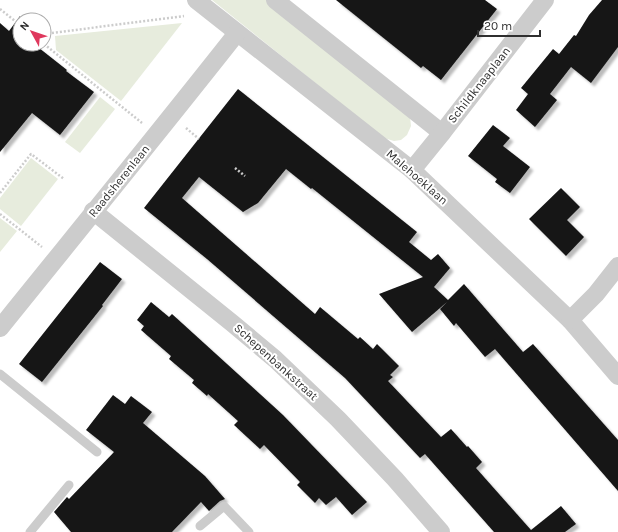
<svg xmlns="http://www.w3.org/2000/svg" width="618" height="532" font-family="Karla,sans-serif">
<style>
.green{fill:#e7ecdd}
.building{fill:#161616;filter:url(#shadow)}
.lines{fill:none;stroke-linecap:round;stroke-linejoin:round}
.path{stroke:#ccc;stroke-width:2.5;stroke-dasharray:2 2;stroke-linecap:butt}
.lane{stroke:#ccc;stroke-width:9}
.street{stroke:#ccc;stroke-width:18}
.labels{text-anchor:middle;stroke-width:4;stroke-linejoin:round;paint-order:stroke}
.street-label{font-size:12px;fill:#2f2f2f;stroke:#fff}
</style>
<defs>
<filter id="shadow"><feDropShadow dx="3.5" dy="3.5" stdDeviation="1" flood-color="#0004"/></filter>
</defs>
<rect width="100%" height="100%" fill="#fff"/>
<g class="green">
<polygon points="212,0 266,0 410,117 411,126 407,135 401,140 394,141 384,138"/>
<polygon points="182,23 121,101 56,50 55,36"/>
<polygon points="100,97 115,109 80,153 65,142"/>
<polygon points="31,158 58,179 21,226 0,209 0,198"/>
<polygon points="0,218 17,231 0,252"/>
</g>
<g class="building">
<polygon points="336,0 485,0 497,9 441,80 423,66 421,68"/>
<polygon points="602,0 618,0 618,47 591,83 571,67 550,94 557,100 535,127 516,110 528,94 521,88 553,49 559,54 574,35 576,36 589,15"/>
<polygon points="20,16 20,44 34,44 67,70 66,71 94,92 60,135 32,113 0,152 0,23 9,31"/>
<polygon points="238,89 417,232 409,242 431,260 438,254 450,268 434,287 448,300 464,284 523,352 533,344 618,440 618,491 495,349 485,357 456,323 454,326 440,309 447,302 412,332 379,294 423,277 312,188 311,189 286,169 258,203 243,212 199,177 182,198 315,314 320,307 358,339 360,337 373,349 377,344 399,366 390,375 393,377 388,381 441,437 451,429 467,447 468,446 482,462 476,468 531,530 561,506 576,524 565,532 494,532 425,454 420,458 345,378 207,259 144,208"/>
<polygon points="493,125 510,138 503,146 530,167 510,193 495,182 497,179 468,156"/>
<polygon points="561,188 580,207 567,220 584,237 566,256 529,219"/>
<polygon points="100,262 122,279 102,305 103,306 42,382 19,364"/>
<polygon points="151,302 169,317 172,314 283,415 367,502 352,515 336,497 326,505 319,498 315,503 297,485 300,482 264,445 260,449 234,425 238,421 208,394 207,396 192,383 194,380 169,359 171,356 141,330 144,326 137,320"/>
<polygon points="113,395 125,404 131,396 152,412 143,423 205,476 225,499 220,501 209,511 201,502 172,532 71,532 54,512 67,497 69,499 114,452 86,430"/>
</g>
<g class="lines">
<g class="path">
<polyline points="0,9 20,25"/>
<polyline points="44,34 184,16"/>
<polyline points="44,44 142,123"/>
<polyline points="186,128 199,139"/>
<polyline points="235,168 245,176"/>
<polyline points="0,193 31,154 64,179"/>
<polyline points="0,214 42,247"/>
</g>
<g class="lane">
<polyline points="0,374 97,452"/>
<polyline points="200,526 224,506 249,532"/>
<polyline points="30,532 69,485"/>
</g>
<g class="street">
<polyline points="196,0 412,170 570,320 618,376"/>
<polyline points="275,0 442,133"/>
<polyline points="412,170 442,133 545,0"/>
<polyline points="93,211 232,323 275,359 338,419 395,479 441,532"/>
<polyline points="570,320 596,294 618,266"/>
<path d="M0,328C79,230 159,132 237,33"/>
</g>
</g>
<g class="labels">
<g class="street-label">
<text transform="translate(479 85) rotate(-52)" y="4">Schildknaaplaan</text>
<text transform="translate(417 177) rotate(41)" y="4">Malehoeklaan</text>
<text transform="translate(119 181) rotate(-51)" y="4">Raadsherenlaan</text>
<text transform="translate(276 362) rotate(42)" y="4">Schepenbankstraat</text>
</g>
</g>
<g transform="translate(32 32) rotate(310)"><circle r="19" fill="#ffffff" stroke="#acacac"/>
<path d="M0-3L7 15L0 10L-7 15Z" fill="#df385d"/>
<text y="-6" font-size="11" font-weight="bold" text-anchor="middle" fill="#2f2f2f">N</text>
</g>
<path d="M478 30v6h62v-6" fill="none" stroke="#2f2f2f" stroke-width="2"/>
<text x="484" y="30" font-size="12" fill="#2f2f2f" stroke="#ffffff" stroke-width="3" paint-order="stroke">20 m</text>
</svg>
